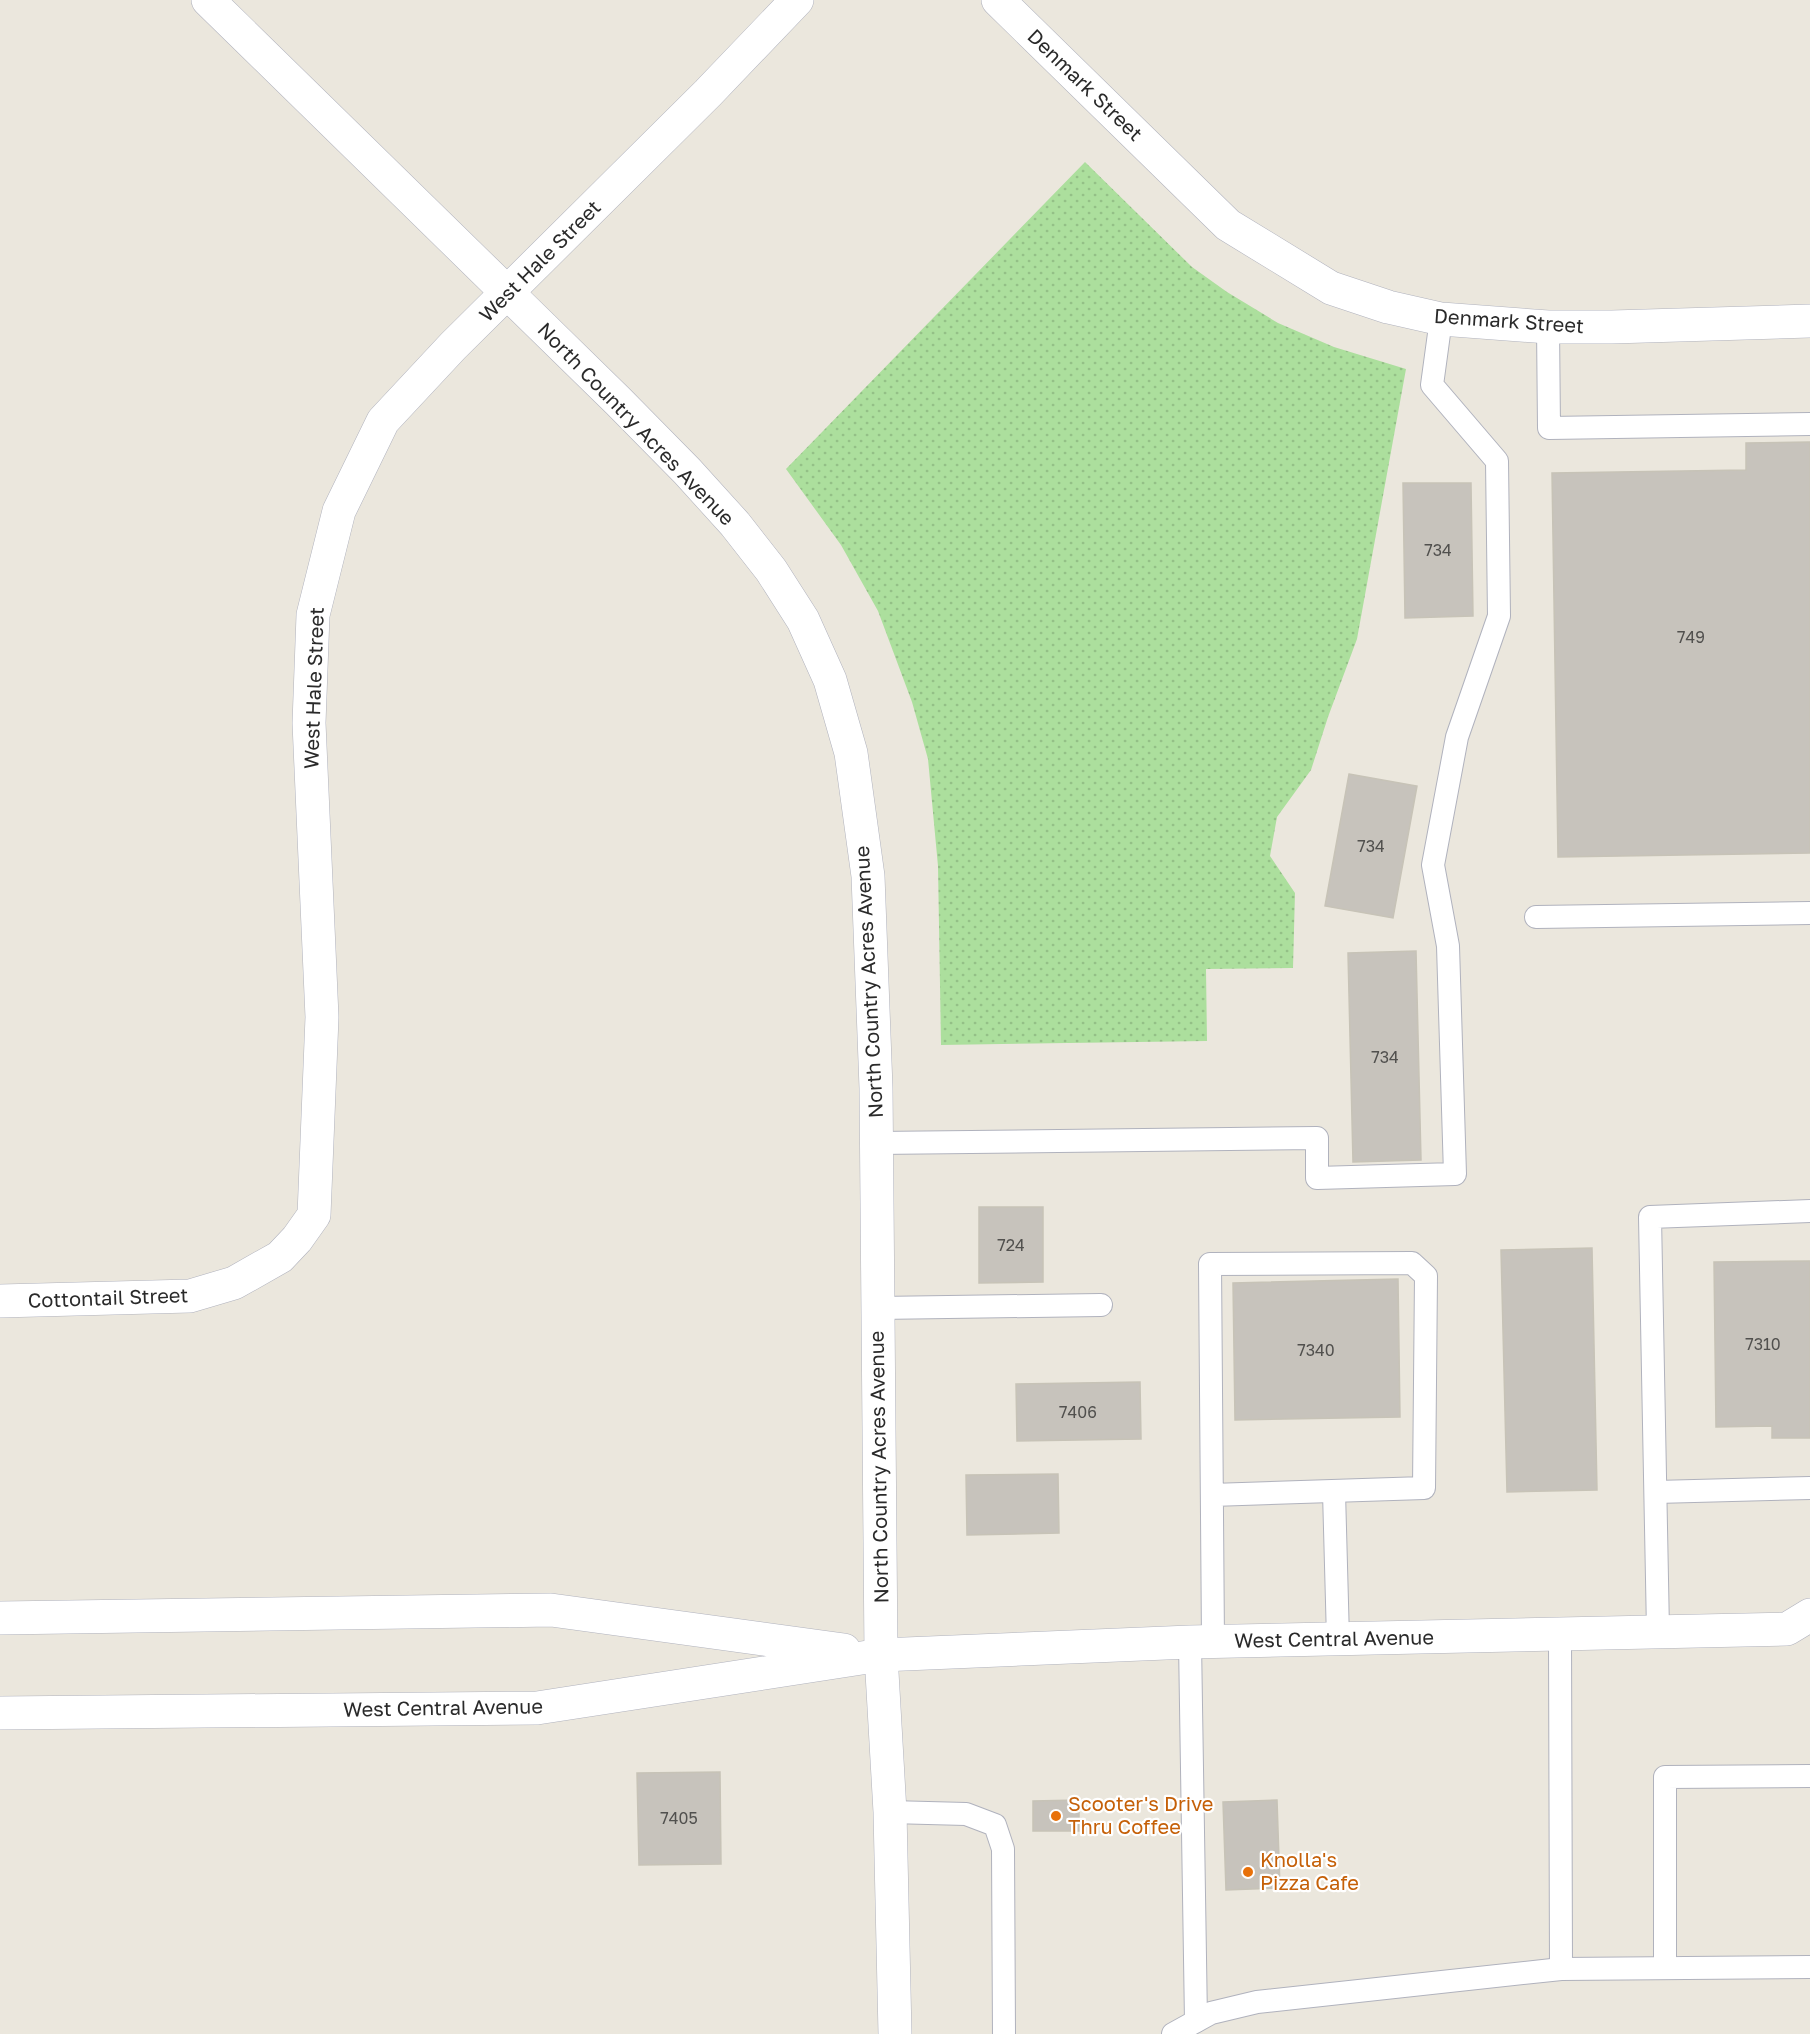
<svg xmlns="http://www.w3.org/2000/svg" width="1810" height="2034" font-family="'Golos Text',sans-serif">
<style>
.park{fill:url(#park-dots)}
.building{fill:#c7c3bc;stroke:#c7c3b7;stroke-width:1.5}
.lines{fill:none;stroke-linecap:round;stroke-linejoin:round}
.service-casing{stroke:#b0b2bd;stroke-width:24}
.minor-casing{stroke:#b0b2bd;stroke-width:34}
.secondary-casing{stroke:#b0b2bd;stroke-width:34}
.service{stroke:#fff;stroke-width:22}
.minor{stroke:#fff;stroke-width:33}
.secondary{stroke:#fff;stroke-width:33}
.food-dot{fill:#e8710a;stroke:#fff;stroke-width:2}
.labels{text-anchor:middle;stroke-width:4.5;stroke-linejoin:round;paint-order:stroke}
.number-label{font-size:16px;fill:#51504e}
.street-label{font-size:20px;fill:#2a2a2a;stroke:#fff}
.food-label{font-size:20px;fill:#c56008;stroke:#fff;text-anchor:start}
</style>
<defs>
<pattern id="park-dots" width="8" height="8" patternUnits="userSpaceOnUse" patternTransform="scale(1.5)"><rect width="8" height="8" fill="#acdf9d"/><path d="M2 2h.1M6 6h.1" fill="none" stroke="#94c087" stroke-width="1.8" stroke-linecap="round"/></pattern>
</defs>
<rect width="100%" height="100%" fill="#ebe7dd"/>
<polygon class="park" points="1085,162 1192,267 1227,292 1278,323 1334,347 1406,369 1357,639 1328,717 1311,770 1277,817 1270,856 1295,893 1293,968 1206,969 1207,1041 941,1045 938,866 928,759 912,702 878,611 841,545 786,469"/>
<g class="building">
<polygon points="1810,442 1810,853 1558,857 1552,473 1746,470 1746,443"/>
<polygon points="1403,483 1471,483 1473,616 1405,618"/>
<polygon points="1349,774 1417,786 1393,918 1325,906"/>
<polygon points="1416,951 1421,1160 1353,1162 1348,953"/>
<polygon points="979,1207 1043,1207 1043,1282 979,1283"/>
<polygon points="1592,1248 1597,1490 1507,1492 1501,1250"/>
<polygon points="1810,1261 1810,1438 1772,1438 1772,1426 1716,1427 1714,1262"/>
<polygon points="1398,1279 1400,1417 1235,1420 1233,1283"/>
<polygon points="1140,1382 1141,1439 1017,1441 1016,1384"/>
<polygon points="1058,1474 1059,1533 967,1535 966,1475"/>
<polygon points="720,1772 721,1864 639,1865 637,1773"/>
<polygon points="1079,1800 1079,1831 1033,1831 1033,1801"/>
<polygon points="1277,1800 1280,1888 1226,1890 1223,1802"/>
</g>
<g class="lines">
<g class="service-casing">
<g id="service">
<polyline points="1548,327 1549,428 1810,424"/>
<polyline points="1536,917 1810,913"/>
<polyline points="876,1143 1317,1138 1317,1178 1455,1174 1448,946 1433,865 1457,737 1499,616 1497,461 1432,385 1441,319"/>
<polyline points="878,1308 1101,1305"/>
<polyline points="1334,1492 1338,1639"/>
<polyline points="1656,1492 1810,1488"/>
<polyline points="1212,1495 1424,1488 1426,1276 1412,1263 1210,1264 1213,1642"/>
<polyline points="1658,1631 1650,1217 1810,1211"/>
<polyline points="1560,1634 1561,1969"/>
<polyline points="1190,1642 1196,2021"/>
<polyline points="890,1812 966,1814 995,1825 1003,1849 1004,2034"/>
<polyline points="1665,1968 1665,1777 1810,1776"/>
<polyline points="1173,2034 1211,2013 1257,2002 1561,1969 1810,1967"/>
</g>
</g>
<g class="minor-casing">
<g id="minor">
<polyline points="208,0 618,401 687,471 735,524 771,570 803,620 830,680 851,753 868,876 876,1088 881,1655 890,1812 895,2034"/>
<polyline points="998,0 1228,225 1331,288 1388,307 1441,319 1548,327 1612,327 1810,321"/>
<polyline points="0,1301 190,1296 234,1283 280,1257 297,1239 314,1215 322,1017 309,723 313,615 339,511 383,421 453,346 708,93 797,0"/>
</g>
</g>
<g class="secondary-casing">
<g id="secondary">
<polyline points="0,1618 551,1610 844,1650"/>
<polyline points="0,1713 537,1708 881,1655 1190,1642 1787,1629 1810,1615"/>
</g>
</g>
<use href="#service" class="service"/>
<use href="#minor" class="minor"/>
<use href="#secondary" class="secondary"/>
</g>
<g class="food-dot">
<circle cx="1056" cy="1816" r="6"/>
<circle cx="1248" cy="1872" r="6"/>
</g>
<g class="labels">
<g class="number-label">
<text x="1438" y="556">734</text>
<text x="1691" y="643">749</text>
<text x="1371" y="852">734</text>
<text x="1385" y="1063">734</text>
<text x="1011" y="1251">724</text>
<text x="1763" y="1350">7310</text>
<text x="1316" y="1356">7340</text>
<text x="1078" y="1418">7406</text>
<text x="679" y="1824">7405</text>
</g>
<g class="street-label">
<text transform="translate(1085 85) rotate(44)" y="7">Denmark Street</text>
<text transform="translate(540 261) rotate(-45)" y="7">West Hale Street</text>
<text transform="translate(1509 321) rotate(4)" y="7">Denmark Street</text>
<text transform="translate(636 424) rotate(46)" y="7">North Country Acres Avenue</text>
<text transform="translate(314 688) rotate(-88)" y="7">West Hale Street</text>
<text transform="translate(869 982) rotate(-93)" y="7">North Country Acres Avenue</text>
<text transform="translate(108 1298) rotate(-2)" y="7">Cottontail Street</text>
<text transform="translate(879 1467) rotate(-91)" y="7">North Country Acres Avenue</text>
<text transform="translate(1334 1639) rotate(-1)" y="7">West Central Avenue</text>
<text transform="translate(443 1708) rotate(-1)" y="7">West Central Avenue</text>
</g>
<g class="food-label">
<text x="1068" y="1811">Scooter's Drive<tspan x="1068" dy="23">Thru Coffee</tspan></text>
<text x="1260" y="1867">Knolla's<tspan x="1260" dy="23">Pizza Cafe</tspan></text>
</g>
</g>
</svg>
